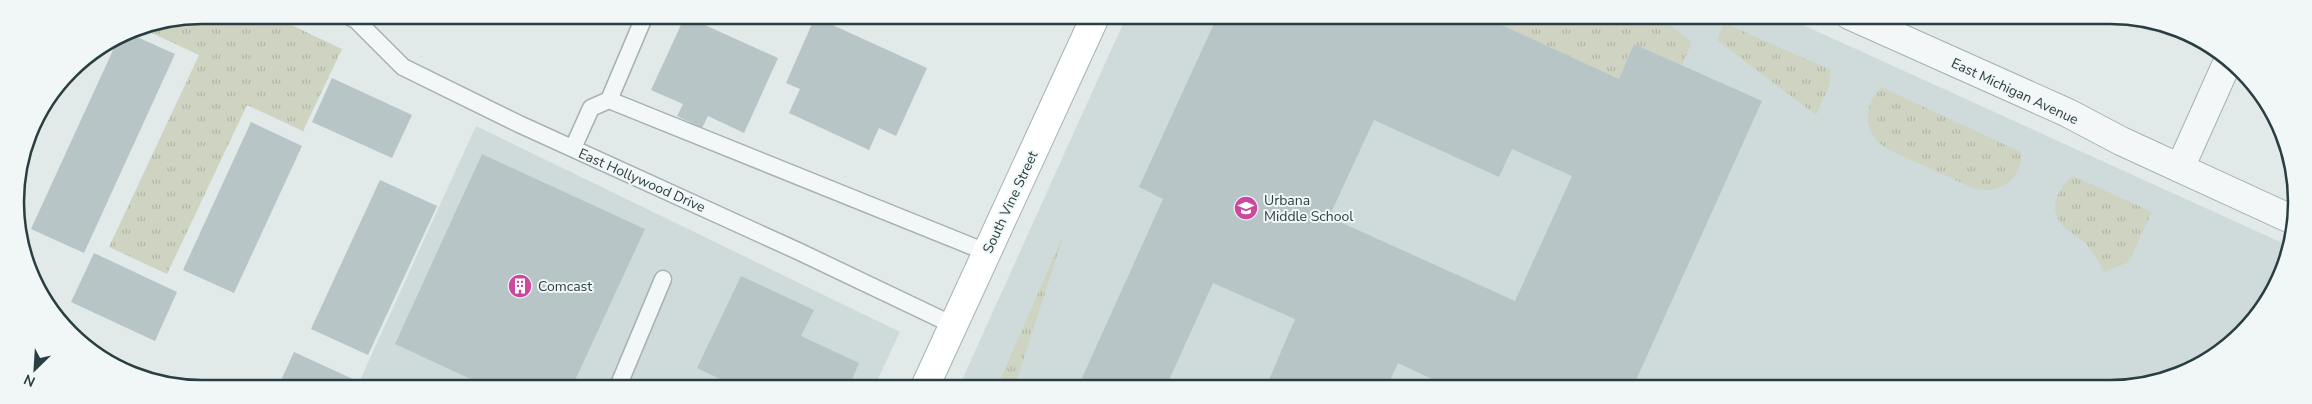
<svg xmlns="http://www.w3.org/2000/svg" width="2312" height="404" font-family="'Nunito Sans',sans-serif">
<style>
.built{fill:#cfdadb}
.grass{fill:url(#grass-tufts)}
.building{fill:#b8c5c6;fill-rule:evenodd}
.lines{fill:none;stroke-linecap:round;stroke-linejoin:round}
.service-casing{stroke:#a6b2b3;stroke-width:19}
.minor-casing{stroke:#a6b2b3;stroke-width:30}
.secondary-casing{stroke:#a6b2b3;stroke-width:30}
.service{stroke:#f4f7f8;stroke-width:16}
.minor{stroke:#f4f7f8;stroke-width:28}
.secondary{stroke:#fff;stroke-width:28}
.labels{text-anchor:middle;stroke-width:4;stroke-linejoin:round;paint-order:stroke}
.street-label{font-size:14px;fill:#293e41;stroke:#f1f6f7}
.poi-label{font-size:14px;fill:#293e41;stroke:#f1f6f7;text-anchor:start}
.rim{fill:none;stroke:#293e41;stroke-width:2.5}
</style>
<defs>
<pattern id="grass-tufts" width="24" height="20" patternUnits="userSpaceOnUse" patternTransform="scale(1.25)"><rect width="24" height="20" fill="#cfd3c2"/><path d="M3 7l-1-3M5 7V3M7 7l1-3M15 17l-1-3M17 17v-4M19 17l1-3" fill="none" stroke="#b2b6a8"/></pattern>
</defs>
<rect width="100%" height="100%" fill="#e1e9e9"/>
<g class="built">
<polygon points="1127,15 1781,15 2289,246 2283,274 2242,334 2192,370 2123,389 958,389"/>
<polygon points="476,126 900,332 873,389 356,389"/>
</g>
<g class="grass">
<polygon points="202,15 270,15 342,49 303,131 247,105 167,274 109,247 199,55 141,28"/>
<polygon points="1480,15 1657,15 1692,42 1682,65 1634,44 1619,79"/>
<polygon points="1724,23 1831,70 1829,86 1816,115 1717,40"/>
<path d="M1881,87L2021,152C2022,180 2001,194 1975,189L1887,149C1863,133 1862,109 1881,87Z"/>
<path d="M2073,176L2152,212L2129,262L2104,272C2099,262 2093,252 2085,243C2078,237 2069,233 2063,226C2047,209 2058,188 2073,176Z"/>
<polygon points="1064,234 1014,389 996,389"/>
</g>
<g class="building">
<path d="M1218,15H1480L1619,79L1634,44L1762,101L1632,389H1453L1398,363L1386,389H1265L1295,319L1213,283L1165,389H1077L1163,199L1139,187ZM1374,120L1499,177L1512,149L1572,176L1515,301L1329,217Z"/>
<polygon points="685,16 778,58 744,133 708,116 702,128 677,116 683,104 651,90"/>
<polygon points="815,17 927,68 896,136 879,128 869,150 789,113 800,89 786,83"/>
<polygon points="126,32 175,54 84,253 31,229 119,37"/>
<polygon points="332,78 412,115 392,158 312,122"/>
<polygon points="251,122 302,146 234,293 183,270"/>
<polygon points="482,154 645,229 571,389 492,389 395,344"/>
<polygon points="380,180 437,206 368,355 311,329"/>
<polygon points="94,253 177,292 155,341 71,302"/>
<polygon points="741,276 814,310 801,336 859,363 848,389 741,389 697,368"/>
<polygon points="294,352 355,380 352,389 277,389"/>
</g>
<g class="lines">
<g class="service-casing">
<g id="service">
<polyline points="346,15 356,20 403,67 519,124 800,252 953,325"/>
<polyline points="609,100 645,15"/>
<polyline points="573,148 591,108 609,100 986,252"/>
<polyline points="617,389 663,279"/>
</g>
</g>
<g class="minor-casing">
<g id="minor">
<polyline points="1849,15 2068,113 2121,141 2295,221"/>
<polyline points="2180,168 2228,61"/>
</g>
</g>
<g class="secondary-casing">
<polyline id="secondary" points="924,389 1096,15"/>
</g>
<use href="#service" class="service"/>
<use href="#minor" class="minor"/>
<use href="#secondary" class="secondary"/>
</g>
<defs>
<g id="school-disc" transform="scale(1.25)"><circle r="9.5" fill="#cc489f" stroke="#f1f6f7"/><path d="M0-5L7-2L0 1L-7-2ZM-4 1L0 2.5L4 1V4Q0 6-4 4Z" fill="#fff"/></g>
<g id="building-disc" transform="scale(1.25)"><circle r="9.5" fill="#cc489f" stroke="#f1f6f7"/><path d="M-4-6H4V6H1V3H-1V6H-4ZM-2.5-4.3h1.7v1.8h-1.7ZM.8-4.3h1.7v1.8H.8ZM-2.5-1h1.7V.8h-1.7ZM.8-1h1.7V.8H.8Z" fill="#fff"/></g>
</defs>
<g fill-rule="evenodd">
<use href="#school-disc" x="1246" y="208"/>
<use href="#building-disc" x="520" y="286"/>
</g>
<g class="labels">
<g class="street-label">
<text transform="translate(2015 91) rotate(25)" y="5">East Michigan Avenue</text>
<text transform="translate(642 180) rotate(24)" y="5">East Hollywood Drive</text>
<text transform="translate(1010 202) rotate(-65)" y="5">South Vine Street</text>
</g>
<g class="poi-label">
<text x="1264" y="205">Urbana<tspan x="1264" dy="16">Middle School</tspan></text>
<text x="538" y="291">Comcast</text>
</g>
</g>
<path d="M0 0H2312V404H0ZM202 24H2110A178 178 0 0 1 2288 202V202A178 178 0 0 1 2110 380H202A178 178 0 0 1 24 202V202A178 178 0 0 1 202 24Z" fill="#f1f6f7" fill-rule="evenodd"/>
<path class="rim" d="M202 24H2110A178 178 0 0 1 2288 202V202A178 178 0 0 1 2110 380H202A178 178 0 0 1 24 202V202A178 178 0 0 1 202 24Z"/>
<g transform="translate(35 369) rotate(205)" stroke="#f1f6f7" stroke-width="4" paint-order="stroke">
<path d="M0-4L9 19L0 12L-9 19Z" fill="#293e41"/>
<text y="-8" font-size="14" font-weight="bold" text-anchor="middle" fill="#293e41">N</text>
</g>
</svg>
